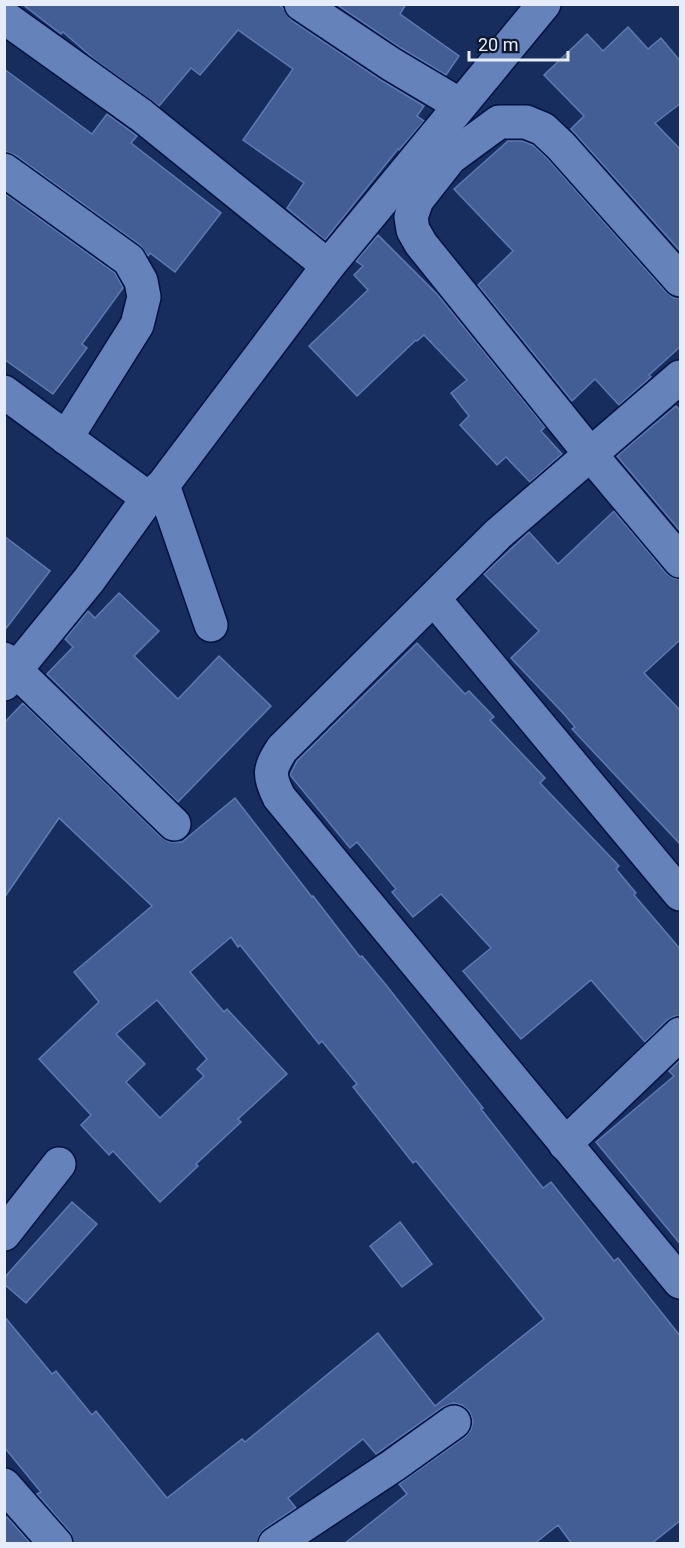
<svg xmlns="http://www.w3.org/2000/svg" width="685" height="1548" font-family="Roboto,sans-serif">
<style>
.building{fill:#435e94;stroke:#5e7ab2;stroke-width:1.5;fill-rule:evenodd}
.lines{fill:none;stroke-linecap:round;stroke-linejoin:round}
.minor-casing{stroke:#021242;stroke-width:36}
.minor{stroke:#6582ba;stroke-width:33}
</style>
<rect width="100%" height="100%" fill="#162d5e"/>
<g class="building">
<polygon points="22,4 278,4 283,8 291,20 381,80 424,106 417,116 424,121 399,150 398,149 325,240 287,208 304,183 243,140 293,69 238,30 200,75 191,68 159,106 94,59 63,32 61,34"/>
<polygon points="336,4 406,4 400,14 459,56 446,75 401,48"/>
<polygon points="628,27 648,49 661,38 681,62 681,103 655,123 681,150 681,252 571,129 584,116 544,75 587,34 603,51"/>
<polygon points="4,69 92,134 107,114 137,136 131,143 221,213 175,272 150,253 148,256 140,245 15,155 4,151"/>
<polygon points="508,141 522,141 533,145 548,159 666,292 674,298 681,298 681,346 649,375 651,377 619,405 595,379 572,401 478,285 513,251 454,189"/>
<polygon points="4,193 115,273 123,288 82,344 87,348 53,394 4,359"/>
<polygon points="378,235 438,295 545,427 541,431 562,454 530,482 506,457 497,465 460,425 469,416 451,393 467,380 424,335 417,341 416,340 357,396 309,346 368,290 354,275 363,266 356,261"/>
<polygon points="676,406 681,411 681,532 617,456"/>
<polygon points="614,511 666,573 673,578 681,579 681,639 644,673 681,711 681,845 572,729 575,727 563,713 511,658 539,631 484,574 529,532 558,564"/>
<polygon points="4,536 50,571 4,631"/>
<polygon points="119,593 159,631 134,656 178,699 219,656 271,706 178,802 47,674 73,647 65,639 88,611 95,618"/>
<polygon points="417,643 465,694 469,691 494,717 490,720 545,778 540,783 619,866 616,869 636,893 634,895 681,950 681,1016 675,1016 667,1020 645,1042 591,980 521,1039 463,971 491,948 441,894 413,917 392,892 396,889 357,842 350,848 290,775 297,761"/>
<path d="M23,703L161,837L169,842H182L235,798L312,897L313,896L360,957L362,956L386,985L483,1108L481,1109L543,1188L551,1182L614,1261L618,1258L681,1337V1520L651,1544H572L558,1525L534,1544H344L407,1494L399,1484L465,1437L471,1430L473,1421L470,1412L462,1405L453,1403L443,1407L376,1454L363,1439L288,1498L296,1508L264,1529L259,1535L257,1544H74L70,1532L37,1494L41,1492L4,1447V1316L52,1374L56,1371L92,1415L96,1411L167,1498L242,1439L245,1442L378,1333L435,1406L544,1319L416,1161L413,1163L353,1087L357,1084L322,1041L319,1044L240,945L238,947L231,937L190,972L224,1012L227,1009L287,1074L238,1119L241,1122L196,1164L198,1166L160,1202L113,1151L109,1155L81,1125L91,1115L39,1059L99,1002L74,972L152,906L59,818L4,898V723ZM157,1000L207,1059L197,1069L204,1076L160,1118L126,1082L145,1064L116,1034Z"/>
<polygon points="681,1059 681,1245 596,1142 674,1076 669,1071"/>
<polygon points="72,1202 97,1224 26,1303 4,1284 4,1278"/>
<polygon points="400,1222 432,1264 402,1287 370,1246"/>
<polygon points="7,1517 31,1544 4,1544 4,1519"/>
</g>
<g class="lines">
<g class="minor-casing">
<g id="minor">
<polyline points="301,4 391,64 460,105"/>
<polyline points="4,17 141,115 328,266"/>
<polyline points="4,170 129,260 141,281 144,297 137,325 66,438"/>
<polyline points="680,280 561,146 543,129 526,122 499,122 450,158 417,200 411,217 413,230 421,244 591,455 680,561"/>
<path d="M680,377L498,534L282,749C269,769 268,775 279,797L680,1282"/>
<polyline points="4,392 148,498"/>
<polyline points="163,485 211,625"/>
<polyline points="434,599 680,894"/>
<polyline points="4,659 174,824"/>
<polyline points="4,684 89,580 148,498 163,485 328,266 544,4"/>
<polyline points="565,1144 680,1034"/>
<polyline points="4,1234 59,1164"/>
<polyline points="4,1485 56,1544"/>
<polyline points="275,1544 394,1465 454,1422"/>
</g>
</g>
<use href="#minor" class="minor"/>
</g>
<rect width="685" height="1548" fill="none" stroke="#e6ecf9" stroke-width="12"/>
<path d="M469 51v9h99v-9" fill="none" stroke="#e6ecf9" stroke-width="3"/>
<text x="478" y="51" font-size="18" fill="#e6ecf9" stroke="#0d172d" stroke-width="4.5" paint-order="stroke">20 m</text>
</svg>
